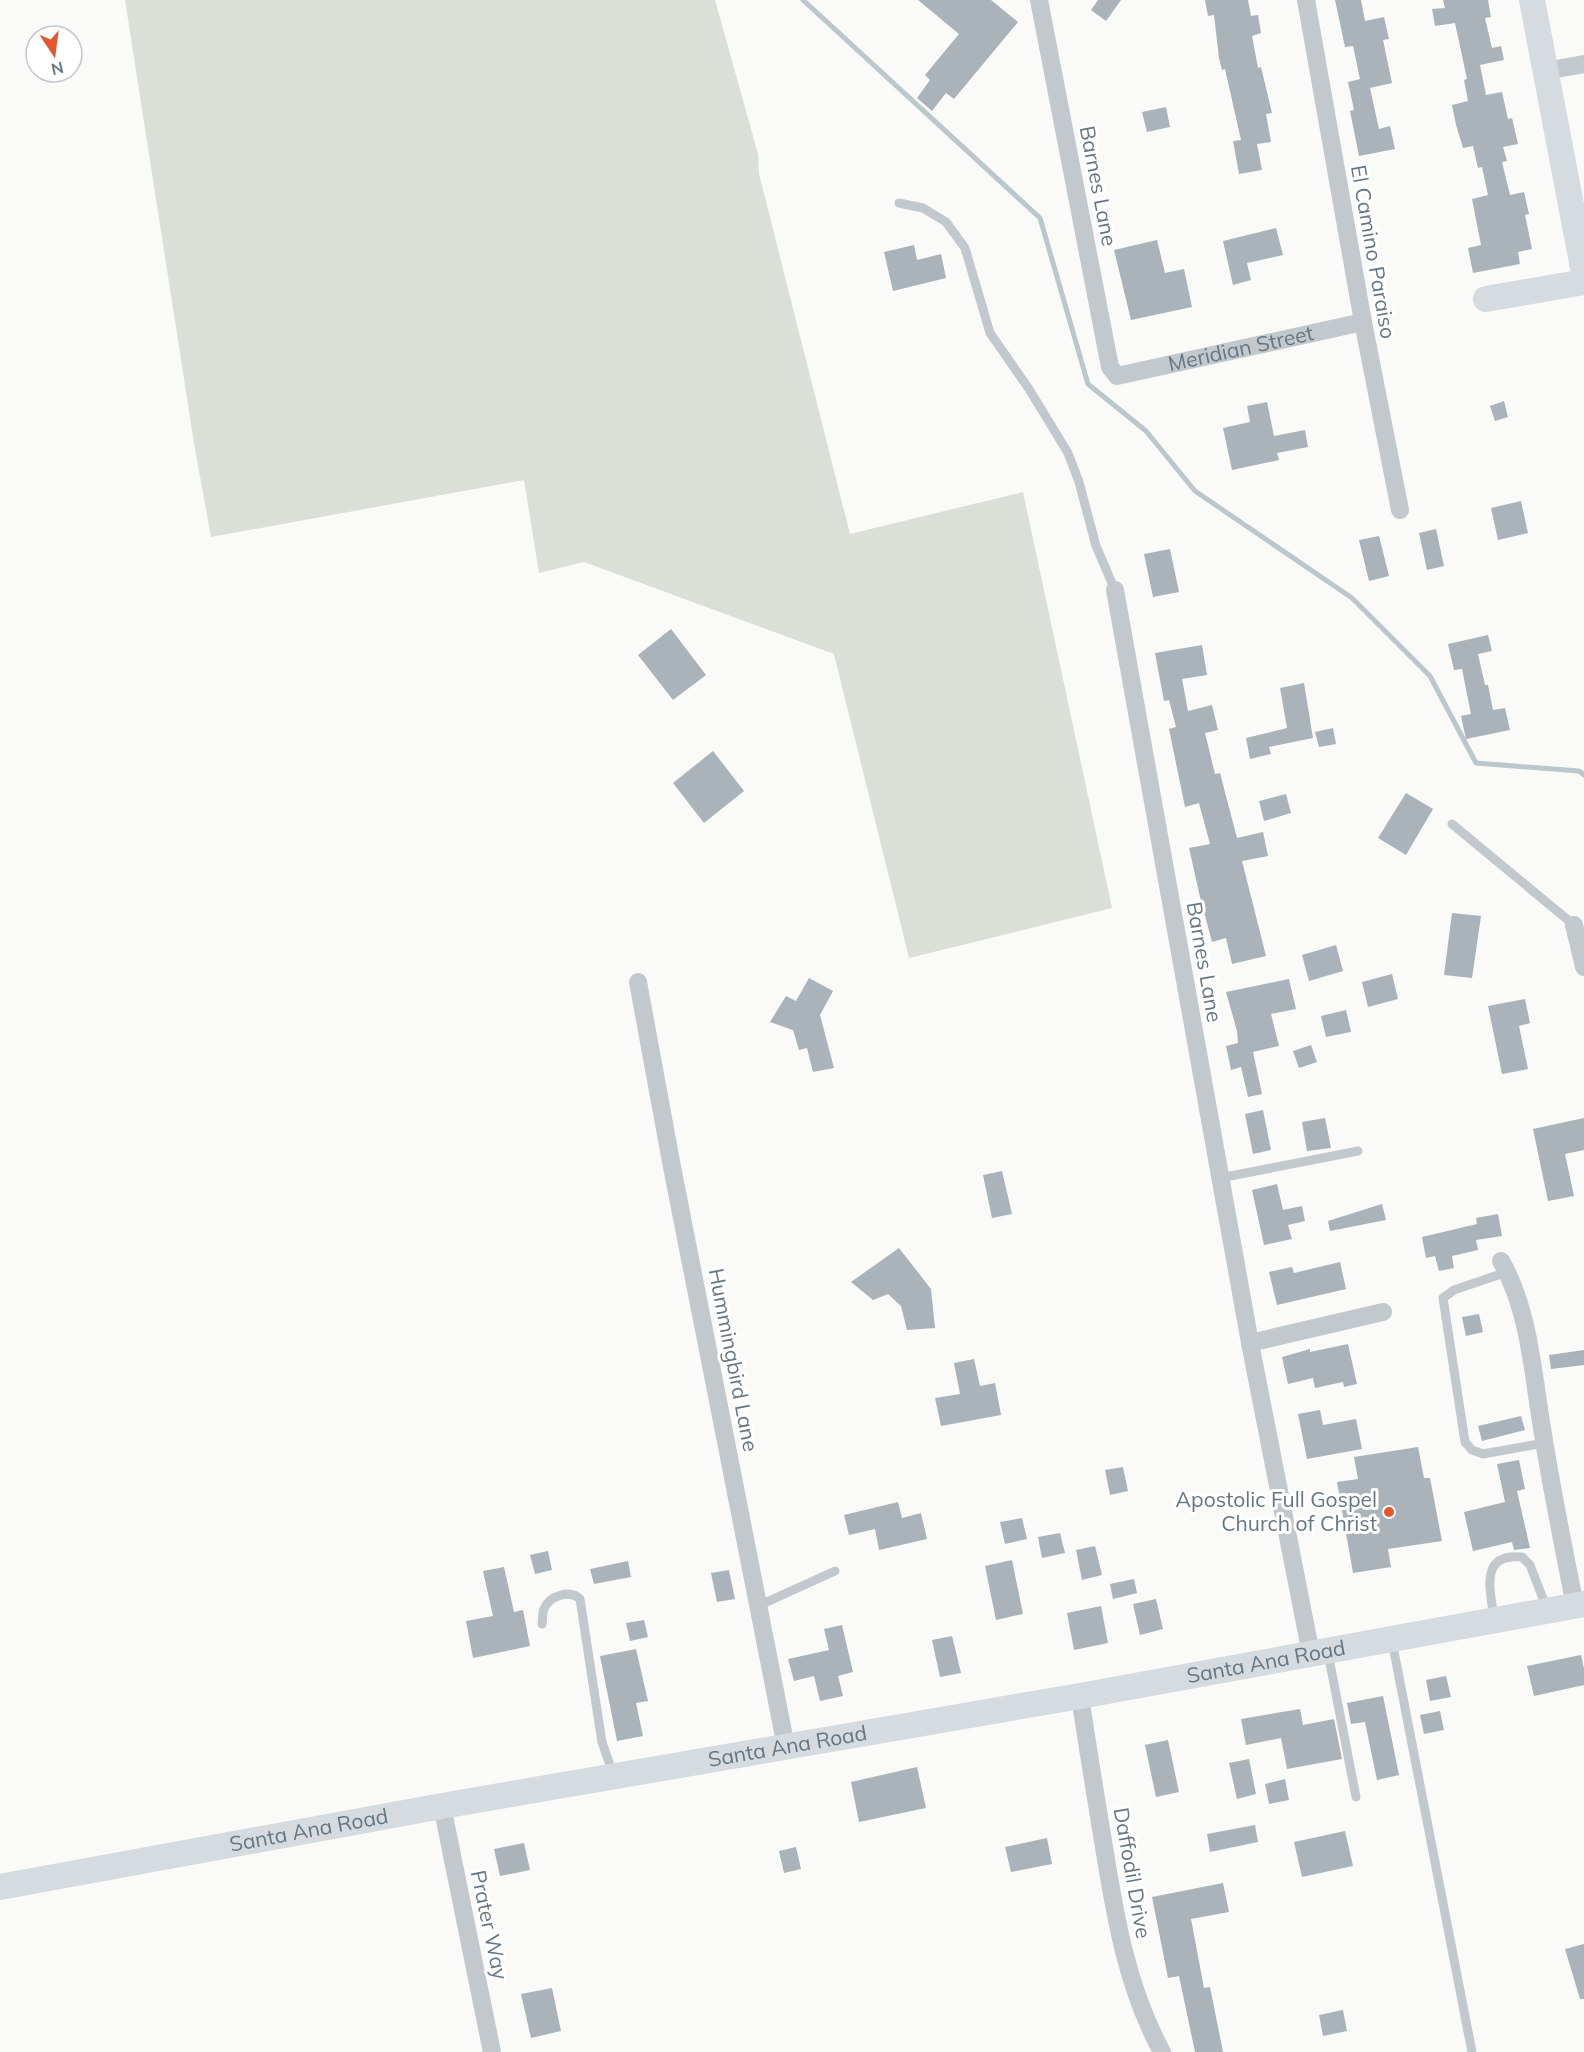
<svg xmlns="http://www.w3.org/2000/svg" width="1584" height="2052" font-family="Mulish,sans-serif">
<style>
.green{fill:#dadfd7}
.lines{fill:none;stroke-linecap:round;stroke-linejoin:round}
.stream{stroke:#bbc7cb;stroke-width:5}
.building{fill:#aab3b9}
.lane{stroke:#c3c8cc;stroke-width:9}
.street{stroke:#c3c8cc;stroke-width:18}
.secondary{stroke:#d6dbdf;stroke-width:26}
.poi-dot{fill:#e4572e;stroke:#fff;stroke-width:2}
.labels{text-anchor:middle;stroke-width:6;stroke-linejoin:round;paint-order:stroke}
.street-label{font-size:21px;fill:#657683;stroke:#fff}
.poi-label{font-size:21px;fill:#657683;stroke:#fff;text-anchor:end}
</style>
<rect width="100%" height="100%" fill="#fafaf8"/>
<polygon class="green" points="125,0 715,0 758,154 759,174 850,534 1023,492 1112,908 909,958 834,654 584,562 539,573 524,480 211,537 194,443"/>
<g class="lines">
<polyline class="stream" points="803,0 1040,218 1088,384 1146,431 1195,491 1352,598 1430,676 1476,763 1579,771 1584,775"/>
</g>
<g class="building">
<polygon points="918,0 991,0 1018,22 954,99 946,93 932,111 917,98 930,80 925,75 959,34"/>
<polygon points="1098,0 1121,0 1106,21 1091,10"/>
<polygon points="1205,0 1248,0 1251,16 1258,15 1261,33 1252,36 1258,68 1261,67 1272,113 1266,114 1271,142 1257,144 1262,170 1239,174 1233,141 1241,140 1225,69 1222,70 1219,58 1214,15 1208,16"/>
<polygon points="1335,0 1361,0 1365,21 1384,17 1389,39 1383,40 1392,83 1370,88 1379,129 1390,126 1395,149 1359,156 1350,111 1354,110 1348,82 1360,79 1353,46 1345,47"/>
<polygon points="1443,0 1488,0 1491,17 1485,18 1492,48 1501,46 1504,60 1480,65 1486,95 1502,92 1508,119 1512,118 1518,144 1503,147 1507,161 1502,162 1510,195 1524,192 1529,214 1525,215 1532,249 1518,252 1520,264 1473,273 1468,248 1481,245 1472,199 1488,195 1482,167 1478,168 1473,146 1463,148 1456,125 1452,105 1468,101 1464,80 1467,79 1455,23 1435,26 1432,9 1445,8"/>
<polygon points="1166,107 1170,127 1147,132 1142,112"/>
<polygon points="1276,228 1283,255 1247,263 1251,280 1233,285 1223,241"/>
<polygon points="1157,240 1165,273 1184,269 1192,307 1131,320 1114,250"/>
<polygon points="914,245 917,260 941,254 946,278 893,291 884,252"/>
<polygon points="1504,401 1508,417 1495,421 1490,406"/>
<polygon points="1267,402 1274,436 1305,430 1308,447 1277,453 1279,460 1232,470 1223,428 1250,422 1247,406"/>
<polygon points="1521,501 1528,533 1498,540 1491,508"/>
<polygon points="1436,529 1444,566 1427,570 1419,533"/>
<polygon points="1379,536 1389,576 1369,581 1359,540"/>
<polygon points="1170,549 1179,592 1153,597 1144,554"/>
<polygon points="671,629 706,675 673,700 638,655"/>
<polygon points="1488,635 1492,651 1478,654 1485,685 1488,685 1493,710 1505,708 1510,730 1466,739 1461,716 1471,714 1462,669 1454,670 1448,644"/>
<polygon points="1202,645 1207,675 1182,679 1188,711 1212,705 1218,730 1205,733 1215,774 1220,773 1237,838 1263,832 1268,856 1242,861 1266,956 1232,964 1226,938 1212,942 1200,897 1189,848 1210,844 1199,803 1185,807 1169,729 1176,727 1169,700 1164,701 1155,653"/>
<polygon points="1304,683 1313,738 1269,747 1271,754 1250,759 1246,738 1287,728 1280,688"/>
<polygon points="1333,728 1336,744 1319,747 1315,732"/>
<polygon points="713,751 744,791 704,823 673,783"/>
<polygon points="1406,793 1433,809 1406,855 1378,838"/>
<polygon points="1286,794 1291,813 1264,821 1259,801"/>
<polygon points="1452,913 1481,916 1472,978 1444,975"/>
<polygon points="1336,945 1343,971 1309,981 1302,955"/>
<polygon points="1392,974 1398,999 1368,1007 1362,982"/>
<polygon points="809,978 833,991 820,1015 834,1068 813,1072 807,1048 799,1050 793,1030 770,1022 786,996 796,1001"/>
<polygon points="1289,979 1296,1009 1271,1014 1279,1046 1253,1052 1262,1094 1248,1097 1241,1067 1231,1070 1226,1046 1238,1043 1237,1031 1226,992"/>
<polygon points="1525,999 1530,1023 1519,1026 1528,1069 1502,1074 1488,1006"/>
<polygon points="1346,1010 1351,1032 1326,1037 1321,1016"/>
<polygon points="1311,1045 1317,1062 1299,1068 1293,1051"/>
<polygon points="1263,1110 1271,1150 1253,1154 1245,1114"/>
<polygon points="1325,1118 1331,1148 1307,1151 1302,1122"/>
<polygon points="1584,1118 1584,1150 1565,1154 1574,1196 1548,1201 1533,1129"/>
<polygon points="1002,1171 1012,1214 992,1218 983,1175"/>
<polygon points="1277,1184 1283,1210 1302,1206 1305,1221 1288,1225 1292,1239 1264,1245 1252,1190"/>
<polygon points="1382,1204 1386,1220 1330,1231 1328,1221"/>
<polygon points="1498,1214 1502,1236 1476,1240 1478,1250 1452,1256 1454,1268 1439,1271 1435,1256 1426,1258 1422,1237 1477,1224 1476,1218"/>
<polygon points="899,1248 931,1289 935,1328 907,1330 901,1306 888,1294 873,1300 851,1282"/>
<polygon points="1340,1262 1346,1289 1277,1305 1269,1272 1292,1267 1294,1273"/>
<polygon points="1479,1314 1483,1332 1466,1336 1462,1317"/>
<polygon points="1348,1344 1357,1384 1344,1387 1343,1382 1315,1388 1313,1378 1288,1384 1282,1357 1310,1349 1310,1352"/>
<polygon points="1584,1350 1584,1365 1551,1369 1549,1355"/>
<polygon points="974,1359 980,1386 995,1383 1001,1415 941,1426 935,1398 960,1394 954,1363"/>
<polygon points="1320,1410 1323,1425 1356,1419 1362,1449 1307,1459 1298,1414"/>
<polygon points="1521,1416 1525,1430 1482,1441 1478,1426"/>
<polygon points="1418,1447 1424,1478 1430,1478 1442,1541 1388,1549 1391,1567 1353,1573 1337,1482 1358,1479 1354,1457"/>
<polygon points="1519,1460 1525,1489 1517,1491 1530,1548 1514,1550 1512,1542 1473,1551 1464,1512 1505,1502 1497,1464"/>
<polygon points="1123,1467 1128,1491 1110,1495 1105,1470"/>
<polygon points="898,1502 902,1518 921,1513 927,1539 879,1550 875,1529 849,1535 844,1515"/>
<polygon points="1022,1518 1027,1539 1005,1544 1000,1522"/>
<polygon points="1060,1533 1065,1553 1042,1558 1038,1537"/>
<polygon points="1095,1546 1102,1575 1082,1580 1076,1550"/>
<polygon points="548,1551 552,1570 535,1574 530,1555"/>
<polygon points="1012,1560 1023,1614 996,1620 985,1566"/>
<polygon points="628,1561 631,1577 594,1584 590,1569"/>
<polygon points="504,1567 514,1612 523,1610 530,1646 473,1658 466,1621 493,1616 483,1571"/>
<polygon points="729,1570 735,1599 717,1602 711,1573"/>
<polygon points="1134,1579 1137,1593 1113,1599 1110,1584"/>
<polygon points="1156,1599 1163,1629 1140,1635 1133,1604"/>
<polygon points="1101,1606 1108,1643 1074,1650 1067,1613"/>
<polygon points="644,1620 648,1637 630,1641 626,1623"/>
<polygon points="842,1625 853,1672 838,1676 843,1696 820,1701 814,1676 794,1681 788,1659 829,1650 824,1629"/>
<polygon points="952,1636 961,1673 940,1677 932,1640"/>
<polygon points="636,1649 648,1701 636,1703 643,1736 617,1741 600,1656"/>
<polygon points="1581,1655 1584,1669 1584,1685 1534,1696 1527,1666"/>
<polygon points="1446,1676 1451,1697 1430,1701 1426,1680"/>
<polygon points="1383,1696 1399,1775 1377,1780 1365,1722 1351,1724 1347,1703"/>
<polygon points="1300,1709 1303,1725 1334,1719 1342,1759 1287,1769 1281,1738 1246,1745 1241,1719"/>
<polygon points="1440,1711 1444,1730 1424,1734 1420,1715"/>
<polygon points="1168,1740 1179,1792 1156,1797 1145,1745"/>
<polygon points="1249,1759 1256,1794 1237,1799 1229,1763"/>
<polygon points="917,1767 926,1808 859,1822 851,1782"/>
<polygon points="1285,1779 1289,1800 1269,1804 1265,1784"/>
<polygon points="1255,1825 1258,1842 1210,1852 1207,1834"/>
<polygon points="1345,1831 1353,1866 1302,1877 1294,1842"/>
<polygon points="1047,1838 1052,1864 1011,1872 1005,1847"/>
<polygon points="524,1843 530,1870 500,1876 494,1849"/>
<polygon points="796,1847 801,1869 784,1873 779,1851"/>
<polygon points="1223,1883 1229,1912 1191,1919 1204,1988 1210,1987 1223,2052 1195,2052 1179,1976 1168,1978 1152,1897"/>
<polygon points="1584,1944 1584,1999 1580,1999 1565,1949"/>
<polygon points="552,1988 561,2031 531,2038 521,1994"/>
<polygon points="1343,2010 1347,2031 1323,2036 1319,2015"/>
</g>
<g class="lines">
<g class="lane">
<polyline points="899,203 923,208 946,222 965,248 990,333 1029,389 1068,453 1079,482 1096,546 1115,590"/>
<polyline points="1452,824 1574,925"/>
<polyline points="1220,1178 1358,1151"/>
<polyline points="1507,1272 1454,1290 1443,1298 1465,1442 1472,1450 1483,1454 1544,1443"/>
<polyline points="758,1606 835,1571"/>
<path d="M1494,1620C1491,1591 1478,1553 1522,1557L1530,1565L1547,1609"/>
<path d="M542,1624C543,1619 542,1613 544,1609C549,1596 570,1589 580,1599L599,1723L602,1742L613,1774"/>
<polyline points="1392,1641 1472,2052"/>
<polyline points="1328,1653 1356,1797"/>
</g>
<g class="street">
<path id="s1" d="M1039,0L1110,367L1117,376L1363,322"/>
<polyline points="1306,0 1363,322 1400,510"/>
<polyline points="1545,71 1584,64"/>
<polyline points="1115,590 1250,1343 1311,1654"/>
<polyline points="1574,925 1584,967"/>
<polyline points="638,982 672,1167 786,1747"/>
<path d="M1501,1261C1530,1311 1533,1377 1543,1434C1552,1492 1564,1549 1575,1606"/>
<polyline points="1250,1343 1383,1312"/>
<path d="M1080,1696C1087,1744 1095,1792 1103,1841C1115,1915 1126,1986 1162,2052"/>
<polyline points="442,1806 492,2052"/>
</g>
<g class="secondary">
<polyline points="1532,0 1584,273"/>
<polyline points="1486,299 1584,282"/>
<path id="s2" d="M0,1887L442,1806L1080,1696L1584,1604"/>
</g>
</g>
<circle class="poi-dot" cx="1389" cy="1512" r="6"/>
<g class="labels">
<g class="street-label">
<text transform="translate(1098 186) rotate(79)" y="7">Barnes Lane</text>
<text transform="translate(1373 252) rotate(80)" y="7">El Camino Paraiso</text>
<text dy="7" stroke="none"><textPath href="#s1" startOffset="512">Meridian Street</textPath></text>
<text transform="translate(1204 962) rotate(80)" y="7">Barnes Lane</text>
<text transform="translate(733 1360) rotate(79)" y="7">Hummingbird Lane</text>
<text dy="7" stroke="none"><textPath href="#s2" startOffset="1286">Santa Ana Road</textPath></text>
<text dy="7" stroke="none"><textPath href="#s2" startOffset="800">Santa Ana Road</textPath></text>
<text dy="7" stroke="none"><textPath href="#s2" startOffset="314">Santa Ana Road</textPath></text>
<text transform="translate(1132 1873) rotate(80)" y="7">Daffodil Drive</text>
<text transform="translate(489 1925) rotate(78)" y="7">Prater Way</text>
</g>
<g class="poi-label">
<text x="1377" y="1507">Apostolic Full Gospel<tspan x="1377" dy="24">Church of Christ</tspan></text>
</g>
</g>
<g transform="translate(54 54) rotate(167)"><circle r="28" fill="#ffffff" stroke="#c1c8cd" stroke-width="1.5"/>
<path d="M0-4.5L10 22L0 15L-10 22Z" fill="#e4572e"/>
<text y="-9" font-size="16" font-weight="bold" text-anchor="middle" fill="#657683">N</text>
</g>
</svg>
